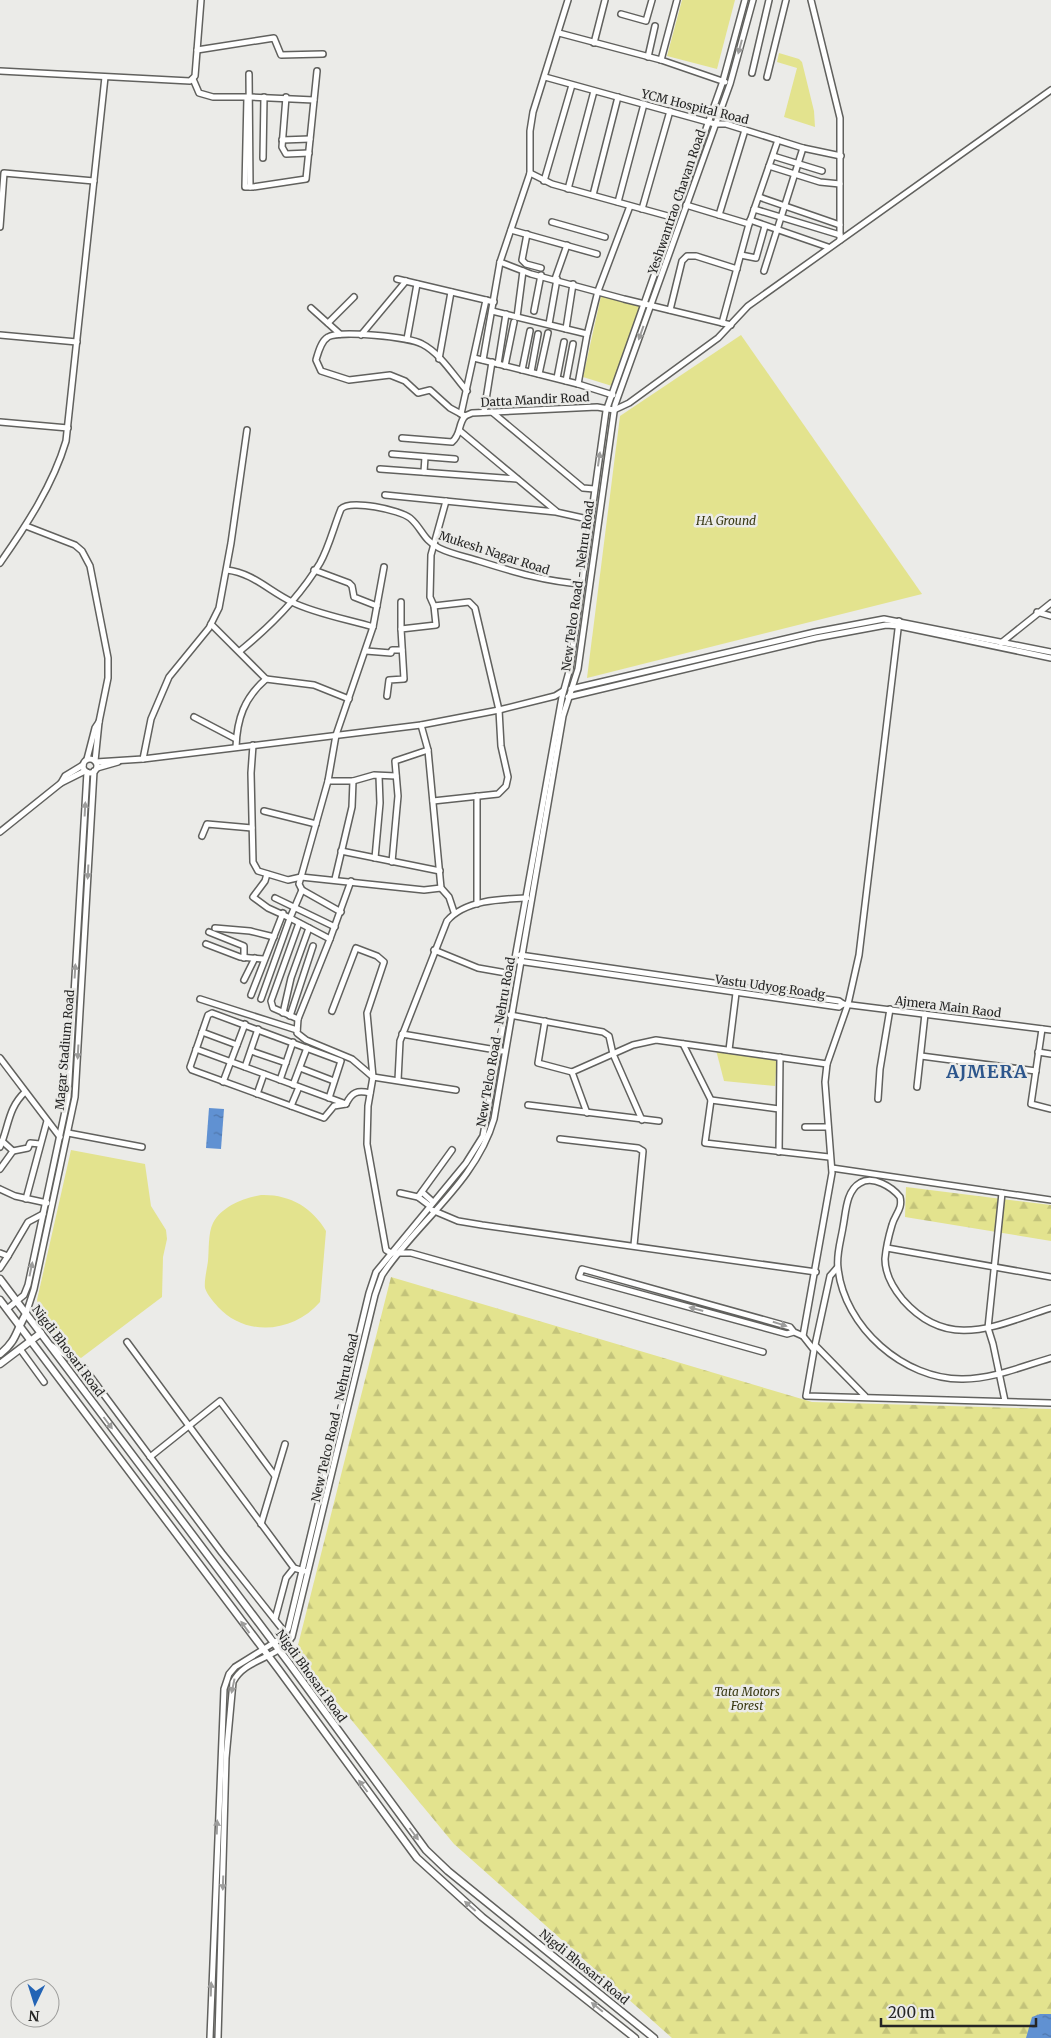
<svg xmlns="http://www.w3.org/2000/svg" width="1051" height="2038" font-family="Merriweather,serif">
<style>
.green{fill:#e3e38e}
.forest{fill:url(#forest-firs)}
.water{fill:url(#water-ripples)}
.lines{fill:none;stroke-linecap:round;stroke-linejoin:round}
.minor-casing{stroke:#61615e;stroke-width:8}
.major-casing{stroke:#61615e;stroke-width:9}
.minor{stroke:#fff;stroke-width:5}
.major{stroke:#fff;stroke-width:6}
.oneway{fill:#9d9d9c}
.labels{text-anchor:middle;stroke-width:5;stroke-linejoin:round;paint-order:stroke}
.street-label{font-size:12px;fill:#252524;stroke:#ebebe8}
.park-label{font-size:12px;font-style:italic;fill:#393913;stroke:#ebebe8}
.district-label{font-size:18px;font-weight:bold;letter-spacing:1px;fill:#2d568c;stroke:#ebebe8}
</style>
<defs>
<pattern id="forest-firs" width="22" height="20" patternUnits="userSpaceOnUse" patternTransform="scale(1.25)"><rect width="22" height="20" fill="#e3e38e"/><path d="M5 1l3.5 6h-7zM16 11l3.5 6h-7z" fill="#c3c37a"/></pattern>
<pattern id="water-ripples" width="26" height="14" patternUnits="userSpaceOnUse" patternTransform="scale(1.25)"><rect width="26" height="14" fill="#6091d2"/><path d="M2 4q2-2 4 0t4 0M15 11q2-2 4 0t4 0" fill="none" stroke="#4f76aa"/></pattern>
</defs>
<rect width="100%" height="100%" fill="#ebebe8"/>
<g class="green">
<polygon points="682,0 735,0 717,69 667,56"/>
<polygon points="779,53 799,59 802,62 814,111 815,127 784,117 797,68 777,62"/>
<polygon points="601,296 642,305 612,386 583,377"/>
<polygon points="741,335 922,594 587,678 620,416"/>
<polygon points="716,1050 777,1058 775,1086 724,1081"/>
<path d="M71,1150L145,1164L151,1206L166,1230L167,1239L163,1257L162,1297L81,1358C62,1345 41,1324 37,1300Z"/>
<path d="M261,1195C289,1194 312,1207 326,1231L320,1302C294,1332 247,1338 218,1307C214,1302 207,1295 205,1288C204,1281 207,1269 208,1261C209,1250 208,1233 213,1223C222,1206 244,1198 261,1195Z"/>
</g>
<g class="forest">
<polygon points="906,1187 1051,1205 1051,1241 905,1217"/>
<polygon points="391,1277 812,1402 1051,1409 1051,2038 672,2038 454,1844 296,1653"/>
</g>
<g class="water">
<polygon points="209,1108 224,1109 221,1149 206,1148"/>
<polygon points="1040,2014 1051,2014 1051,2038 1026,2038 1032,2017"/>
</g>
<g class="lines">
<g class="minor-casing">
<g id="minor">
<polyline points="811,0 840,118 840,240"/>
<polyline points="621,14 646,21 652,0"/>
<polyline points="559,33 661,60 725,82"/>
<polyline points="594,43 605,0"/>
<polyline points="197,50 274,38 281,55 323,54"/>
<polyline points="648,57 655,26"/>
<polyline points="661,60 677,0"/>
<polyline points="0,71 190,81 195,76 201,0"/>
<polyline points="752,73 769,0"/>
<polyline points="249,74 250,187"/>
<polyline points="545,77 715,124 726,124 803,148 841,156"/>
<polyline points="767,77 786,0"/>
<polyline points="193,79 199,93 213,97 247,97 245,187 253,187 306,179 317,71"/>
<polyline points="250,97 314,100"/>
<polyline points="286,97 282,147 286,154 309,153"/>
<polyline points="282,140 310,139"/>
<polyline points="773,156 822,171"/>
<polyline points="263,158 264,97"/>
<polyline points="769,166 820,182 840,184"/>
<polyline points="530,173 552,184 675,218"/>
<polyline points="544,181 572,85"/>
<polyline points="568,189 594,91"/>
<polyline points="593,195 618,97"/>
<polyline points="759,197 840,225"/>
<polyline points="618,202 644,104"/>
<polyline points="686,205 749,224"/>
<polyline points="642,209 670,111"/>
<polyline points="754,209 840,235"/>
<polyline points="719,215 745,130"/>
<polyline points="750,220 828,247"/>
<polyline points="552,222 605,237"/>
<polyline points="0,227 4,173 94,181"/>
<polyline points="511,230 597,254"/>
<polyline points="527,234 522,260 526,264 541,268"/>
<polyline points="741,255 756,258 765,226"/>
<polyline points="500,262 531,274 624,299 731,325"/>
<polyline points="764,271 803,148"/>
<polyline points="397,279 494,302"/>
<polyline points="555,279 567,245"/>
<polyline points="311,308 340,334"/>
<polyline points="670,310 682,261 687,256 696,256 737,269"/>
<polyline points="492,311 587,334"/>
<polyline points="534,311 541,275"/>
<polyline points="517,317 523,271"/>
<polyline points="328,323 354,297"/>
<polyline points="722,323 749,224 778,140"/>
<polyline points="549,324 557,279"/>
<polyline points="566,329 573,284"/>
<polyline points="0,335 77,342"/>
<polyline points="361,335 406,281"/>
<polyline points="407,339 417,284"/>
<polyline points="474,358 578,384 613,395"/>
<polyline points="439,359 451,292"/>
<polyline points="483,360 500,262 530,173 530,131 533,112 568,0"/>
<polyline points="498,364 506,314"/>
<polyline points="505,366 514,322"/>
<polyline points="522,370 530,331"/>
<polyline points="531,372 538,334"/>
<polyline points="539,374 548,333"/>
<polyline points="557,378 564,342"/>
<polyline points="566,381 573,344"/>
<polyline points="578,384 587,335 598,291 630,206"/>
<polyline points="484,412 492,362"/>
<polyline points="492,412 583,488 594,489"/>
<polyline points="461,414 486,300"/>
<polyline points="465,416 472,413 597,407 614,410 629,403 718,338 748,306 1051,90"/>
<path d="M465,416L450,408L430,390L418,393L405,381L390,375L349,380L321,371L316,360C318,353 321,341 328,337C339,330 410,337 422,344C440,353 454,376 467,391"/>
<polyline points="0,422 68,428"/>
<polyline points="460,431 556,511"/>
<path d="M402,438L452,442C461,435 458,424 465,416"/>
<polyline points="392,454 455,459"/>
<polyline points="380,469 517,479"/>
<polyline points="424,472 425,457"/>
<polyline points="385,495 556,512 592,520"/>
<polyline points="26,526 75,545 82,551 90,566 108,658 108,678 99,722 95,761"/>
<path d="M0,563C26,526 53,485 66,441L105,77"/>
<path d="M227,570C253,573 269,591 292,602C313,613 350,620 373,627"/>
<polyline points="314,570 349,583 352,586 354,597 377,606"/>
<polyline points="1037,612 1051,616"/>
<polyline points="211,624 266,679"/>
<polyline points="401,629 401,602"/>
<polyline points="1001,643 1051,603"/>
<path d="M240,651C272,625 299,598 320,563C329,547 334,526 341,509C350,499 400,510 410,518C422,528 423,540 439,548C451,554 466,557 479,561C514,572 547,582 583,584"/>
<polyline points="366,651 391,653 392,650 402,650"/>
<polyline points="266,679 314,685 349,699"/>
<polyline points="571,689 815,632 884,619 1051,652"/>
<polyline points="387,696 389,680 404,679 401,629 436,625 434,606 430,597 431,555 446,501"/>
<polyline points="568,697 816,638 886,625 899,626 1051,658"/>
<polyline points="194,717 236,739"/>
<polyline points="421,725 428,750 441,888 449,897 454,912"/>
<polyline points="253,745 251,773 253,862 258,871 288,880 301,877 424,890 441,888"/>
<path d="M236,747C237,719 244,698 266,679"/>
<polyline points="87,759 95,728 99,722"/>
<polyline points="143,759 151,719 169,677 209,628 219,608 231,543 247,430"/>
<circle cx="90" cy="766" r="7"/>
<polyline points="96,762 143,759 421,725 499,710 555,696 563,691"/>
<polyline points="97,768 118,762"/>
<polyline points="328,781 353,781 352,807 335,879"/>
<polyline points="353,781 374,775 396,776"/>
<polyline points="61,783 85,771"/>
<polyline points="477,796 477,904"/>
<polyline points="433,801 498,794 506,786 508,777 501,746 499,710 475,608 469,602 434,606"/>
<polyline points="264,811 316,824"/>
<polyline points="0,832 61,783 65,776 83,765"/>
<polyline points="202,836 207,824 252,828"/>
<polyline points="341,851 440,871"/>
<polyline points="375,858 380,803 379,776"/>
<polyline points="392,862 398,796 395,761 428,750"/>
<polyline points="302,890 290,918 330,939 298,1019 297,1033 306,1040 352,1059 373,1077 456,1090"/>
<polyline points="275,898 335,927"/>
<polyline points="341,912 302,890 299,884 328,781 336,735 373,627 384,567"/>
<polyline points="215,928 250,931 274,937"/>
<polyline points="209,932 244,946 244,958"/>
<polyline points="330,939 351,881"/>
<polyline points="206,944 240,957 263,959"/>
<polyline points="434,950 478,968 512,974"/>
<polyline points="520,955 839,1001 843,1004 1051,1030"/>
<polyline points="518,961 839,1007 843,1004"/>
<polyline points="244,980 255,958"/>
<polyline points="251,995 283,913"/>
<polyline points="200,999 297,1030"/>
<polyline points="261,999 290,918 268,908 253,897 265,881 267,874"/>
<polyline points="332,1011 356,948 377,956 384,962 367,1013 373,1077 368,1106 367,1144 386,1250 391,1253 411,1253 763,1352"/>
<polyline points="283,1013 291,978 309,928"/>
<polyline points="510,1015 603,1032 609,1036 613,1054 642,1120"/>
<polyline points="290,1016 313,946"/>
<polyline points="298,1019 273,1008 271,1001 299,923"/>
<polyline points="545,1021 538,1063 572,1072 633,1045 656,1040 827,1064"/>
<polyline points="1042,1029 1031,1104 1051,1109"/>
<polyline points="202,1032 237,1045"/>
<polyline points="402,1034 502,1051"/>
<polyline points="683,1044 711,1100 705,1143 829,1157"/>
<path d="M196,1049L346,1104C352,1092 357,1090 370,1093"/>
<polyline points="729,1050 736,993"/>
<polyline points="251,1051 286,1063"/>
<polyline points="1038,1052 1051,1054"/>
<polyline points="921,1056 1036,1071"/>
<polyline points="0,1058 60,1137"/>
<polyline points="245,1067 258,1029"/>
<polyline points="300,1068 334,1081"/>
<polyline points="572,1072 587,1113"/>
<polyline points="280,1080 293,1042"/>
<path d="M398,1080L400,1041L447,921C465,900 501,899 527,898"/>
<polyline points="223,1082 245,1024"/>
<polyline points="293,1085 307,1048"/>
<polyline points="917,1087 925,1014"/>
<polyline points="257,1094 264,1074"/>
<polyline points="329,1098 341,1061 212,1013 208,1015 190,1067 192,1070 324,1118 334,1106 346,1104"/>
<polyline points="878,1099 880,1069 890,1009"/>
<polyline points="711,1100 779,1109"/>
<polyline points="528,1105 659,1121"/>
<polyline points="291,1106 299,1087"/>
<polyline points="805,1127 828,1127"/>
<polyline points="68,1133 142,1147"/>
<polyline points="560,1139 638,1148 643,1151 634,1245"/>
<path d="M0,1147C9,1126 8,1108 25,1092"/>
<polyline points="13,1151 28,1148 30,1143 40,1144"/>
<polyline points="779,1152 780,1057"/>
<polyline points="832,1168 1051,1200"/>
<polyline points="0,1169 13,1151 2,1141"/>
<polyline points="0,1189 15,1196 47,1203"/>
<polyline points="422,1192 433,1202"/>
<polyline points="400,1193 418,1197 430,1206"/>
<polyline points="1002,1193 988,1328 993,1344 1005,1401"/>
<polyline points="418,1197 452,1150"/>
<polyline points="26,1199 47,1121"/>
<polyline points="432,1210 458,1221 482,1225 816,1272"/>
<polyline points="887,1248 1051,1277"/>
<polyline points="0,1253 8,1256 28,1222 43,1214"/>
<polyline points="0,1268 8,1256"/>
<polyline points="837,1268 830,1276 815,1345 865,1396"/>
<path d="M1051,1308C996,1325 949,1352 903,1300C893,1288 885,1275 885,1259C886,1248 889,1235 892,1225C895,1214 903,1209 900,1197C892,1187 873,1175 860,1183C846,1191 846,1212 843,1227C841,1240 836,1255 838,1268C844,1327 904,1380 963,1379C993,1379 1023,1366 1051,1358"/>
<polyline points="7,1309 24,1295 28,1285 68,1097 87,772"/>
<polyline points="26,1314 34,1289 75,1097 94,771"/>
<polyline points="794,1332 787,1334 579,1277 582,1269 790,1327 794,1332 803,1336 814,1350 806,1396 1051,1403"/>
<polyline points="803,1336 832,1173 825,1082 827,1064 848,1004 859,955 899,621"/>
<polyline points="127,1342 294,1568 304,1571"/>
<polyline points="52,1346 84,1368 222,1553 287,1635"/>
<polyline points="20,1349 44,1382"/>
<polyline points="150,1457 220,1401 275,1476"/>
<polyline points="261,1524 285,1444"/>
<polyline points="275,1619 286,1578 294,1568"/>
<polyline points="210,2038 224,1689 229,1674 235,1667 280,1639 288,1629 369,1293 376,1272 466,1163 483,1136 562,697 570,668 606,411 723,81 745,0"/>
<path d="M218,2038L226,1758L233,1682C245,1658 278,1659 292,1637L375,1295L382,1275C417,1222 476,1182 494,1119L563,716L578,669L615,405L730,84L753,0"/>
</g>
</g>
<g class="major-casing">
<g id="major">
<polyline points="0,1279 289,1663 426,1850 448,1871 654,2038"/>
<polyline points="0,1300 279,1670 417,1858 482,1917 635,2038"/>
<path d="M0,1354C17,1341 16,1330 26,1314"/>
<polyline points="0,1364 41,1333"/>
</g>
</g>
<use href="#minor" class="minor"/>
<use href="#major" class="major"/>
</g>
<defs><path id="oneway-solid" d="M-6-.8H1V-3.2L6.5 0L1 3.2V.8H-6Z" transform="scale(1.25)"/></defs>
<g class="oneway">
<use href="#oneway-solid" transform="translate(740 47) rotate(105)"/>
<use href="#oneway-solid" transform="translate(641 333) rotate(110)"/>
<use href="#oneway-solid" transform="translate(599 459) rotate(-82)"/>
<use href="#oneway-solid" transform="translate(85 809) rotate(-87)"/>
<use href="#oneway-solid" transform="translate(88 872) rotate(93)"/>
<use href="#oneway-solid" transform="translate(75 971) rotate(-87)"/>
<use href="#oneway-solid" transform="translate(78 1052) rotate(93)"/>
<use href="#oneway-solid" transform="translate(31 1269) rotate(-78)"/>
<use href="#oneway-solid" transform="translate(696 1309) rotate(-165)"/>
<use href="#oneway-solid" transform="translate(780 1324) rotate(17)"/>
<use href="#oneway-solid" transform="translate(108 1423) rotate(53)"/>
<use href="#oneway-solid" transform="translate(245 1627) rotate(-126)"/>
<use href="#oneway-solid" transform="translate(233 1686) rotate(102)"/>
<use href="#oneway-solid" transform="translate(363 1786) rotate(-127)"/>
<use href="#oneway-solid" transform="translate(217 1827) rotate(-88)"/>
<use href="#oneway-solid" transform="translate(414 1834) rotate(53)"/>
<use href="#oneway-solid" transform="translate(223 1883) rotate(92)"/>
<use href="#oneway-solid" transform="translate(470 1906) rotate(-139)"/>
<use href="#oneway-solid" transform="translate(211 1989) rotate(-88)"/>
<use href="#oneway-solid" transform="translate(597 2007) rotate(-141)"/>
</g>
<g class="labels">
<g class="street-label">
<text transform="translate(695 107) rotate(14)" y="4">YCM Hospital Road</text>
<text transform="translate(677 202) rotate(-71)" y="4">Yeshwantrao Chavan Road</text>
<text transform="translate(535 400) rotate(-3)" y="4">Datta Mandir Road</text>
<text transform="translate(494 553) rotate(18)" y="4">Mukesh Nagar Road</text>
<text transform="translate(578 586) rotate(-82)" y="4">New Telco Road - Nehru Road</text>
<text transform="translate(770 987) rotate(8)" y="4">Vastu Udyog Roadg</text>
<text transform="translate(948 1007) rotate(7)" y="4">Ajmera Main Raod</text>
<text transform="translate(496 1042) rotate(-80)" y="4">New Telco Road - Nehru Road</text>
<text transform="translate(65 1050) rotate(-85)" y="4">Magar Stadium Road</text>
<text transform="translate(68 1351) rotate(53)" y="4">Nigdi Bhosari Road</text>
<text transform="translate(335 1418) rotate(-77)" y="4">New Telco Road - Nehru Road</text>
<text transform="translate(311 1676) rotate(54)" y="4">Nigdi Bhosari Road</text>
<text transform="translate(584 1967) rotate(39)" y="4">Nigdi Bhosari Road</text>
</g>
<g class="park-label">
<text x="726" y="525">HA Ground</text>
<text x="747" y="1696">Tata Motors<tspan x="747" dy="14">Forest</tspan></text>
</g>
<g class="district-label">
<text x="987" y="1078">AJMERA</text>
</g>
</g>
<g transform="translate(35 2003) rotate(184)"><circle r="24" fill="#ebebe8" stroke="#9c9c9a"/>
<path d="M0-4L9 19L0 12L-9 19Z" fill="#2364b5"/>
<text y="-8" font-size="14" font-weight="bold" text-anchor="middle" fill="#252524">N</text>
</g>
<path d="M881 2018v8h155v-8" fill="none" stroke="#252524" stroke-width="2.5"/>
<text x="888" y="2018" font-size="15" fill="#252524" stroke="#ebebe8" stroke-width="4" paint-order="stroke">200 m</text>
</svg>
